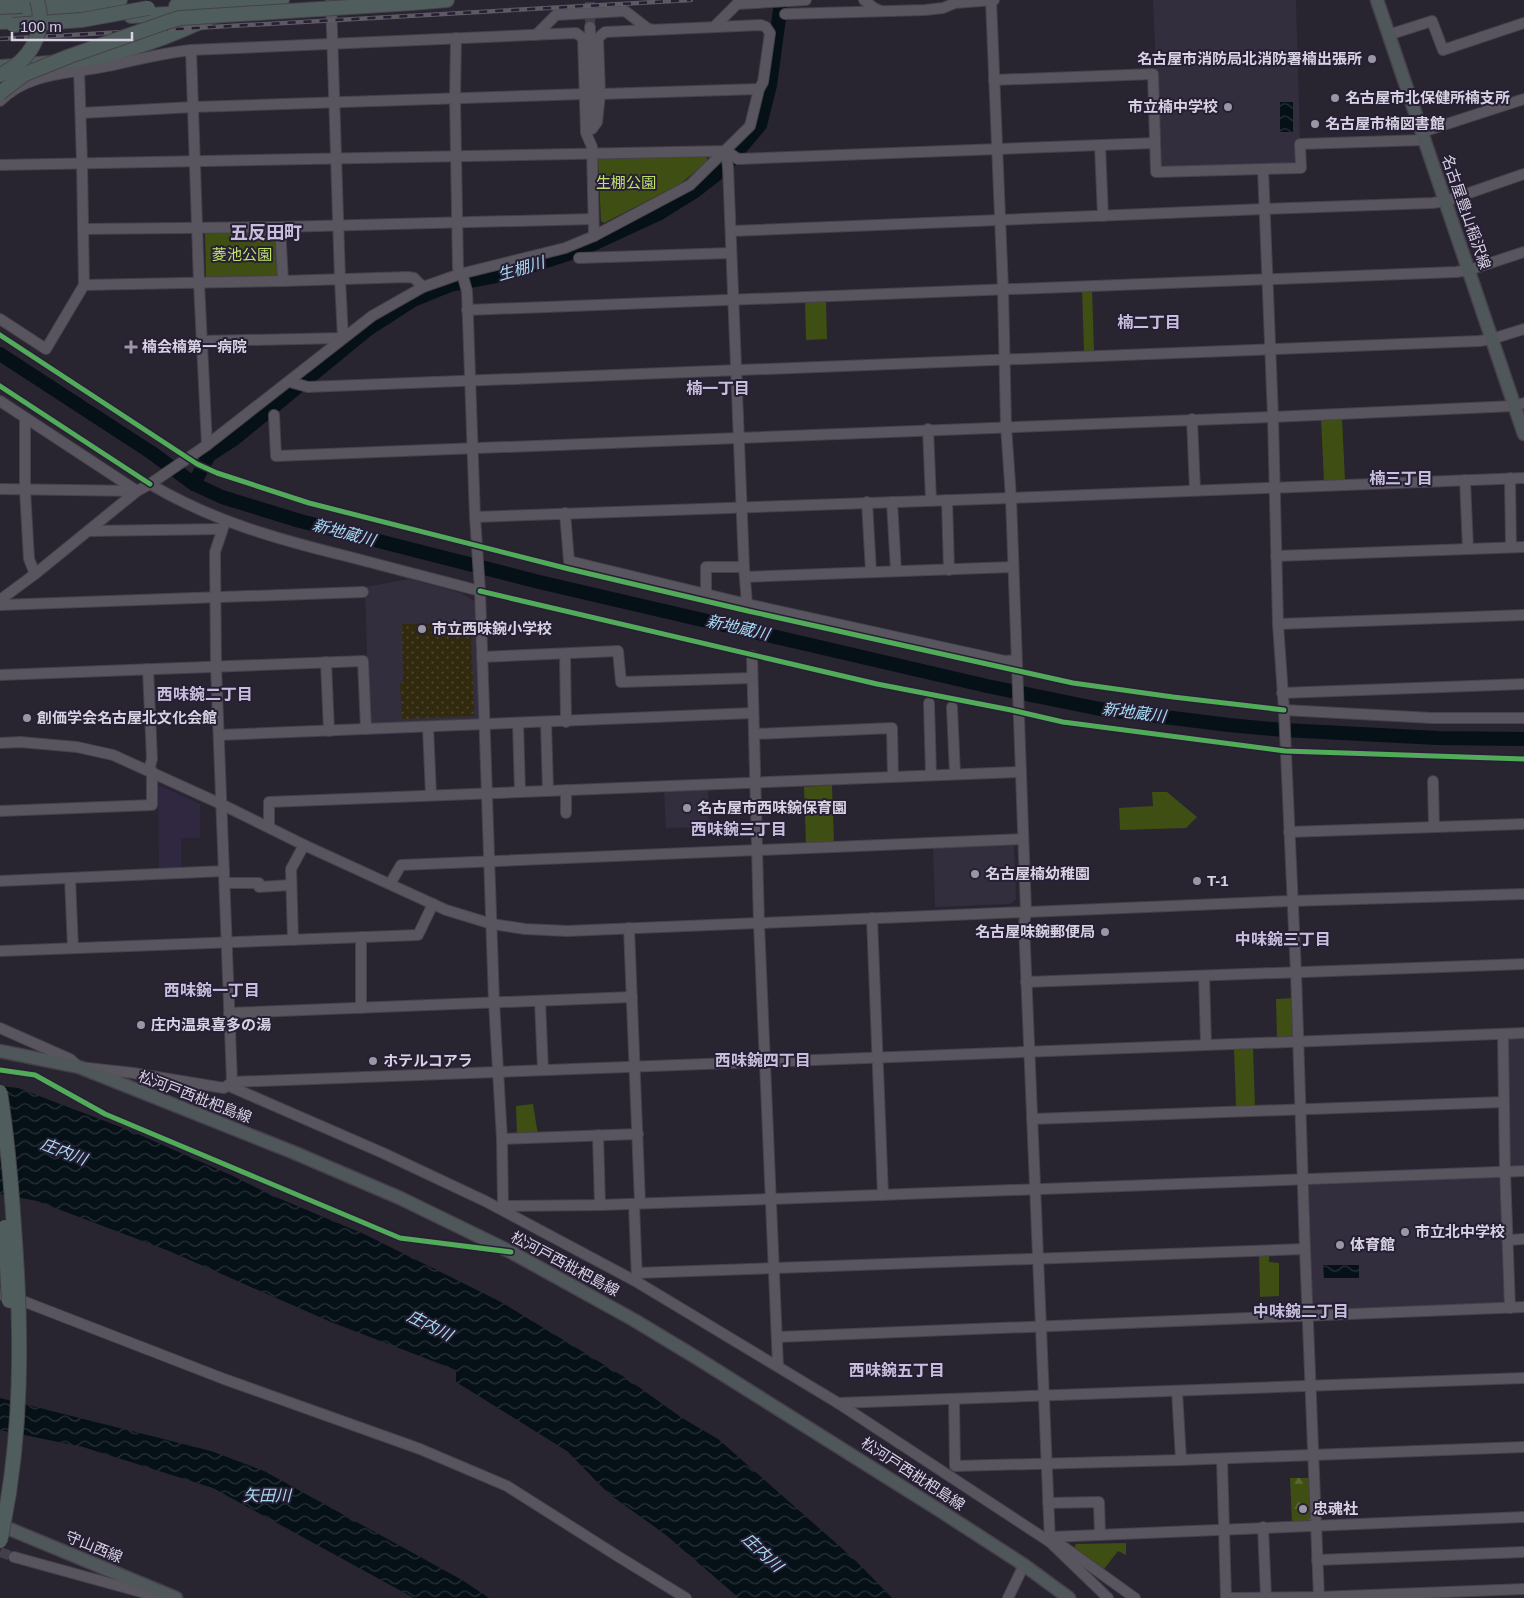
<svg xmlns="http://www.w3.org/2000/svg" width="1524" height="1598" font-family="Helvetica,'Noto Sans JP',sans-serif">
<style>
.built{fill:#302740}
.education{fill:#332e3e}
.green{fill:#3f4e13}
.forest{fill:url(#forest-firs)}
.sand{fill:url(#sand-dots)}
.water{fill:url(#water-waves)}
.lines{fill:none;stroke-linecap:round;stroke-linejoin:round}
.river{stroke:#051017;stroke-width:14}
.minor-tunnel{stroke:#423e4b;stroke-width:10;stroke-dasharray:10 5;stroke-linecap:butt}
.minor-casing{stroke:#45414b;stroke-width:12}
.major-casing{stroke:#45414b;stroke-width:15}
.highway-casing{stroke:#45414b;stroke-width:16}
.minor{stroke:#59555f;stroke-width:10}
.major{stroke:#50575b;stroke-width:12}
.highway{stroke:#4f5e5d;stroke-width:14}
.rail-casing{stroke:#5e5a63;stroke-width:4.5}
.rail{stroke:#271f35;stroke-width:2.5;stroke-dasharray:8;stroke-linecap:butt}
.highway-bridge-casing{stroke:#45414b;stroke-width:16;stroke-linecap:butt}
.highway-bridge{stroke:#4f5e5d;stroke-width:14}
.cycleway-casing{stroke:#271f35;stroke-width:8}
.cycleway{stroke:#51ab58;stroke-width:5}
.poi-dot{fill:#9a96a4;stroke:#271f35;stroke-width:2}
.labels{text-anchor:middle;stroke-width:4;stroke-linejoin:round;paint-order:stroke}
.poi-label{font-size:15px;font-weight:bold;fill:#d8d3e2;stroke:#271f35;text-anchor:start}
.park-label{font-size:15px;fill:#bfe266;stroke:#271f35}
.street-label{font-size:15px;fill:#d8d3e2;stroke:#271f35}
.water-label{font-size:16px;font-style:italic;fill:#a7dcf2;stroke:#271f35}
.neighbourhood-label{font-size:16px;font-weight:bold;fill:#c8bfdc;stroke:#271f35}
.quarter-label{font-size:18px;font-weight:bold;fill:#c8bfdc;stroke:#271f35}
</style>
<defs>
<pattern id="forest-firs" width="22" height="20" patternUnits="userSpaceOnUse" patternTransform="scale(1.25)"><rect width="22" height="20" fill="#3f4e13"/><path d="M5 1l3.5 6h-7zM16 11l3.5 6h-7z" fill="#5a6735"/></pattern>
<pattern id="sand-dots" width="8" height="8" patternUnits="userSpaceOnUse" patternTransform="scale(1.25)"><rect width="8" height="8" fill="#322a0f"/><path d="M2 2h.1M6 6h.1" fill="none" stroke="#4f4832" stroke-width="1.8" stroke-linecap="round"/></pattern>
<pattern id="water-waves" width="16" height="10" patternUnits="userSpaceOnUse" patternTransform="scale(1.25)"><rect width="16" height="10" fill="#051017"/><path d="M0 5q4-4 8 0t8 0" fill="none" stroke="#293238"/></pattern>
</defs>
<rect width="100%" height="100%" fill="#282430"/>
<polygon class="built" points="158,785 200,804 200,838 181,838 181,872 159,872"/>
<g class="education">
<polygon points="1153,0 1296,0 1300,140 1296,141 1295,160 1292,163 1163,168 1160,165"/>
<polygon points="409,579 461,593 476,602 481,717 478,720 371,725 369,721 365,587"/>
<polygon points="664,789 708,789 709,827 666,828"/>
<polygon points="1014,845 1016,899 1010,904 935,907 933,848"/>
<polygon points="1524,1035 1524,1166 1511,1166 1509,1164 1507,1036"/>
<polygon points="1499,1177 1505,1302 1503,1304 1315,1312 1312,1309 1309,1185"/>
</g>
<g class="green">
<polygon points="705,155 708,161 680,184 604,223 601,221 598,160 599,158"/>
<polygon points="278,230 280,277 206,280 205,232"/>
<polygon points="1082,289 1092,289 1094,351 1084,351"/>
<polygon points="805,301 826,301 827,339 806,340"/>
<polygon points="1342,418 1345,480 1324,481 1321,419"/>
<polygon points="832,785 834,843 806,845 804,787"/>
<polygon points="1152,792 1167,792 1197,817 1186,828 1120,830 1119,808 1153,806"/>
<polygon points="1293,998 1295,1038 1277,1038 1276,999"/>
<polygon points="1253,1047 1255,1107 1236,1107 1234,1048"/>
<polygon points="533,1104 538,1135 517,1135 516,1106"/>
<polygon points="1259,1253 1269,1253 1269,1262 1279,1263 1279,1296 1260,1297"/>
<polygon points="1126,1543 1126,1555 1118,1551 1104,1569 1074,1548 1076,1544"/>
</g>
<polygon class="forest" points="1290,1478 1311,1478 1313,1520 1309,1523 1292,1523"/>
<polygon class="sand" points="471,623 474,716 402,719 400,684 403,683 402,624"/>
<g class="water">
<rect x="1280" y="102" width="13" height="30"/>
<polygon points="0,1086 18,1088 131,1131 233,1176 271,1195 364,1234 501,1302 629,1380 682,1418 718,1439 854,1559 892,1598 739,1598 666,1535 609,1494 567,1451 456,1382 456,1370 331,1322 169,1251 37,1201 0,1194"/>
<polygon points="1323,1265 1359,1265 1359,1278 1324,1278"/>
<polygon points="0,1398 211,1451 264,1471 462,1580 489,1598 414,1598 213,1488 83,1447 0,1430"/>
</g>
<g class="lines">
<g class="river">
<polyline points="0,354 152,453 194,484 222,497 300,521 539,582 987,686 1100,709 1229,725 1284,730 1438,738 1524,739"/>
<polyline points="194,484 209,455 234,439 368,329 413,300 450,285 502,275 580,250 658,214 695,191 713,177 727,164 760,125 770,85 780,10"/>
</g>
<g class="minor-tunnel">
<polyline points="590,27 590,0"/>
<polyline points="0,1552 14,1557"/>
</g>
<g class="minor-casing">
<g id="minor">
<polyline points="864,0 874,8 881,11"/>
<polyline points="991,0 1003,289 1006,426 1011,498 1026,912 1024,924 1050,1542 1108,1598"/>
<polyline points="785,14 925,10 943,8 955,3 994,0"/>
<polyline points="590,27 592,118"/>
<polyline points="714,27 737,4 806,0"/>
<polyline points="536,35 556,15 625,11 647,28 653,30"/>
<polyline points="1388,35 1432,21 1443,50 1524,23"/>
<polyline points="456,38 455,99 458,268 463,277 467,291 475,517 480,591 494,1002 502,1139 503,1206 600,1205 772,1199 1524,1171"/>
<polyline points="191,50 199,283 207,445"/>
<polyline points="994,80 1153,74 1156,172 1301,168 1300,144 1424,140"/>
<polyline points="600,94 759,89"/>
<path d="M0,101C29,72 70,74 108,66C135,60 163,53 191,50L576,33L583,38L586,133L592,147"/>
<polyline points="81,113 193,107 584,94"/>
<polyline points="1422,132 1524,99"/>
<polyline points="1100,146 1103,216"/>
<polyline points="592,148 594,236"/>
<polyline points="726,151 728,167 744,567 747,604"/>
<polyline points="0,165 726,151 738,159 1155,143"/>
<polyline points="1263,169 1273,417 1278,624 1284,710 1296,973 1305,1249 1319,1598"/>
<polyline points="280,227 283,281"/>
<polyline points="83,229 280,227 593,219"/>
<polyline points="731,231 1264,209 1432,203 1446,201 1524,174"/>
<polyline points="579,258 731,253"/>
<polyline points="84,285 283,281 408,277 414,278 423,287"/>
<polyline points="467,310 1456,272 1469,270 1524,252"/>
<polyline points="0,319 46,349 84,285 82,163 79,70"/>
<polyline points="202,341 343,338 340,279 331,0"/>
<polyline points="290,382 308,387 1479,341 1492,339 1524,329"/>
<polyline points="0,401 137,491 0,489"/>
<polyline points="274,415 276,456 1273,417 1514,406 1524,403"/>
<polyline points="25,418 25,490 29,559 35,574"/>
<polyline points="1192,419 1195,490"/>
<polyline points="928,429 931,500"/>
<polyline points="1510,478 1511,547"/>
<polyline points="1465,480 1468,549"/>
<path d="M150,484C212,521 277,539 346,556C391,568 435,579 480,591"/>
<polyline points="947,500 949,570"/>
<polyline points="867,502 871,572"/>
<polyline points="892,502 896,571"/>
<polyline points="565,513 569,561 747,604 1005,661 1016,660"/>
<polyline points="475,517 1011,498 1524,478"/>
<polyline points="89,531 222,529"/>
<polyline points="1276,556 1524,547"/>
<polyline points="745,577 1012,567"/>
<polyline points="706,594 706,567 744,567"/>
<polyline points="0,600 35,574 137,491 150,484 207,445 372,316 423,287 460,274 565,248 594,236 690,185 750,126 759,89 763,82 770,33 766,27 761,25 605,32 598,38 600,94 597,122 592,129"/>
<polyline points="0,605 363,592"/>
<polyline points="1278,624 1524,615"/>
<polyline points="565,654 566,722"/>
<polyline points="752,656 759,924 778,1366"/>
<polyline points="482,657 618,651 621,682 752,678"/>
<polyline points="326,662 329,731"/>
<polyline points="148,669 152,759 149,770"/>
<polyline points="0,675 363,661 366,729"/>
<polyline points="1282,693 1524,684"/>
<polyline points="929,703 931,775"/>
<polyline points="952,707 955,774"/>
<polyline points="1284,710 1432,718 1524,718"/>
<polyline points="546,722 548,791"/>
<polyline points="518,723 520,792"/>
<polyline points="428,727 431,795"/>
<polyline points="754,734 892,728 893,777"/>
<polyline points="219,735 753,713"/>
<polyline points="0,743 20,742 77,747 113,755 221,804 304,845 446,910 492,924 525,929 567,931 1291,901 1524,894"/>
<polyline points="1433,781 1434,827"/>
<polyline points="566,790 566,813"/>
<polyline points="0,811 152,805 152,771"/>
<polyline points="269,827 269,802 1021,772"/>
<polyline points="1289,832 1524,824"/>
<polyline points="70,878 73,948"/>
<polyline points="0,881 224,871"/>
<polyline points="225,883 259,883 259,887 291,885"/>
<polyline points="390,884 401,865 1023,839"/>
<polyline points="872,918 883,1195"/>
<polyline points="629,928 640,1203"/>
<polyline points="361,937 361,1008"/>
<polyline points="293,940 291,869 304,845"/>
<polyline points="0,951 418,935 433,904"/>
<polyline points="1204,976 1206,1044"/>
<polyline points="1026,982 1524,964"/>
<polyline points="540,1001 543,1070"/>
<polyline points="229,1013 632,997"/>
<polyline points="0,1028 70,1059 79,1067 133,1073 224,1088 232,1082 216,666 215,552 225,522"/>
<polyline points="1503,1034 1505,1171 1510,1308"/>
<polyline points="232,1082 1524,1033"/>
<polyline points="229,1086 383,1153 485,1201 637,1282 838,1403 1050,1542"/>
<polyline points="1032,1119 1504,1102"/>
<polyline points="598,1135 600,1205"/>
<polyline points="502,1139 638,1134"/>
<polyline points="634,1204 637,1280"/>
<polyline points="1509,1240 1524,1239"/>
<polyline points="637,1273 1305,1249"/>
<polyline points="0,1294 15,1298 224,1379 420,1449 507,1486 619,1557 686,1598"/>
<polyline points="777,1337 1524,1307"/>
<polyline points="1177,1391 1181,1460"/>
<polyline points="954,1399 955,1466 1181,1460 1524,1447"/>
<polyline points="838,1403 1524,1378"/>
<polyline points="1222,1459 1226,1598"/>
<polyline points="1048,1503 1099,1502 1100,1535"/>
<polyline points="1263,1527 1266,1597"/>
<polyline points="1050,1537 1524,1517"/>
<polyline points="1057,1542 1135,1598"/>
<polyline points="14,1557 163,1598"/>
<polyline points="1317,1560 1524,1552"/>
<polyline points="1008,1598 1024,1565"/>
<polyline points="1231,1598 1319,1597 1524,1589"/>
</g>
</g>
<g class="major-casing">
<g id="major">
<polyline points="1377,0 1524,434"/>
<polyline points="0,1051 79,1067 295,1153 400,1198 511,1252 634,1320 697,1358 939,1510 1024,1565 1069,1598"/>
<polyline points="0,1525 176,1598"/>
</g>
</g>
<g class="highway-casing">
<g id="highway">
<polyline points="412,3 447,0"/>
<polyline points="176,6 282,0"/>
<polyline points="0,7 120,0"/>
<polyline points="29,16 107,11"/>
<polyline points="131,16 187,13"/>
<polyline points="0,22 25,21"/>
<path d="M0,67C29,65 60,63 89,58C132,51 174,35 213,16"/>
</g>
</g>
<use href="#minor" class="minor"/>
<use href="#major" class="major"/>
<use href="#highway" class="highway"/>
<g class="rail-casing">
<polyline id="rail" points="0,39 691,0"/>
</g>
<use href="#rail" class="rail"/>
<g class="highway-bridge-casing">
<g id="highway-bridge">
<polyline points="13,25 82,20 148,8"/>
<path d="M0,75C30,61 47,33 37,0"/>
<polyline points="0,93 25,74 70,56 167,22 180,18 412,3"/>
<path d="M0,1092C7,1137 11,1182 14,1227C22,1332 23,1438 0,1541"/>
<polyline points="5,1227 9,1301"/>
</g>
</g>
<use href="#highway-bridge" class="highway-bridge"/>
<g class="cycleway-casing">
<g id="cycleway">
<polyline points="0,335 197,464 217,473 309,503 569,569 748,611 1073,683 1173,697 1284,710"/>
<polyline points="0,386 150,484"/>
<polyline points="480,591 877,684 1011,710 1063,722 1285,751 1524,759"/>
<polyline points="0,1070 35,1075 105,1114 400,1238 511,1252"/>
</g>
</g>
<use href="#cycleway" class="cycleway"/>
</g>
<g class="poi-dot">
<circle cx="1372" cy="59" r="5"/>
<circle cx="1335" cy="98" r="5"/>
<circle cx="1228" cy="107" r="5"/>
<circle cx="1315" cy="124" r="5"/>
<path d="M128.5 339.5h5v5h5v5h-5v5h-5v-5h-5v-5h5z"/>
<circle cx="422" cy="629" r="5"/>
<circle cx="27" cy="718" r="5"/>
<circle cx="687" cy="808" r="5"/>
<circle cx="975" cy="874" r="5"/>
<circle cx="1197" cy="881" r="5"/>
<circle cx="1105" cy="932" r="5"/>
<circle cx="141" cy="1025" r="5"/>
<circle cx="373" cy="1061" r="5"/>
<circle cx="1405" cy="1232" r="5"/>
<circle cx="1340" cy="1245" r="5"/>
<circle cx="1303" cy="1509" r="5"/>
</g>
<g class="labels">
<g class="poi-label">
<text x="1362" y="64" text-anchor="end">名古屋市消防局北消防署楠出張所</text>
<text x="1345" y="103">名古屋市北保健所楠支所</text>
<text x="1218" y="112" text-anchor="end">市立楠中学校</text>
<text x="1325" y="129">名古屋市楠図書館</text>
<text x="142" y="352">楠会楠第一病院</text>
<text x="432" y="634">市立西味鋺小学校</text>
<text x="37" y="723">創価学会名古屋北文化会館</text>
<text x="697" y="813">名古屋市西味鋺保育園</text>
<text x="985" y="879">名古屋楠幼稚園</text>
<text x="1207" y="886">T-1</text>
<text x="1095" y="937" text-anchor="end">名古屋味鋺郵便局</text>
<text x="151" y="1030">庄内温泉喜多の湯</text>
<text x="383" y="1066">ホテルコアラ</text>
<text x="1415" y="1237">市立北中学校</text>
<text x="1350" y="1250">体育館</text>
<text x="1313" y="1514">忠魂社</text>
</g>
<g class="park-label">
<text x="626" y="188">生棚公園</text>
<text x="242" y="260">菱池公園</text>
</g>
<g class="street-label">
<text transform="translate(1466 212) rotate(71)" y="5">名古屋豊山稲沢線</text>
<text transform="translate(195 1097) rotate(21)" y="5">松河戸西枇杷島線</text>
<text transform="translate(565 1264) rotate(28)" y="5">松河戸西枇杷島線</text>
<text transform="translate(913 1474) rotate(33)" y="5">松河戸西枇杷島線</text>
<text transform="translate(94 1547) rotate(22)" y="5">守山西線</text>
</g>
<g class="water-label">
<text transform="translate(521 268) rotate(-16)" y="6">生棚川</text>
<text transform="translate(344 532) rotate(15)" y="6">新地蔵川</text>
<text transform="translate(738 627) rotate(13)" y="6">新地蔵川</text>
<text transform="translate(1134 712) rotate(7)" y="6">新地蔵川</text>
<text transform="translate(64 1151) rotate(21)" y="6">庄内川</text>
<text transform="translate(430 1325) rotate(27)" y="6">庄内川</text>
<text x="267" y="1501">矢田川</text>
<text transform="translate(763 1552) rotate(43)" y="6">庄内川</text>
</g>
<g class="neighbourhood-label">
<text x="1149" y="328">楠二丁目</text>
<text x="718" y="394">楠一丁目</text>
<text x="1401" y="484">楠三丁目</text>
<text x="205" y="700">西味鋺二丁目</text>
<text x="739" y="835">西味鋺三丁目</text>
<text x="1283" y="945">中味鋺三丁目</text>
<text x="212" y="996">西味鋺一丁目</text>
<text x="763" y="1066">西味鋺四丁目</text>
<text x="1301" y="1317">中味鋺二丁目</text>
<text x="897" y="1376">西味鋺五丁目</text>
</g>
<g class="quarter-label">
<text x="266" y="239">五反田町</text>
</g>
</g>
<path d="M12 32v8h120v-8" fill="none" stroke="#d8d3e2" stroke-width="2.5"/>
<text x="20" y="32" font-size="15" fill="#d8d3e2" stroke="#271f35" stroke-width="4" paint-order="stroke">100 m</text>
</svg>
